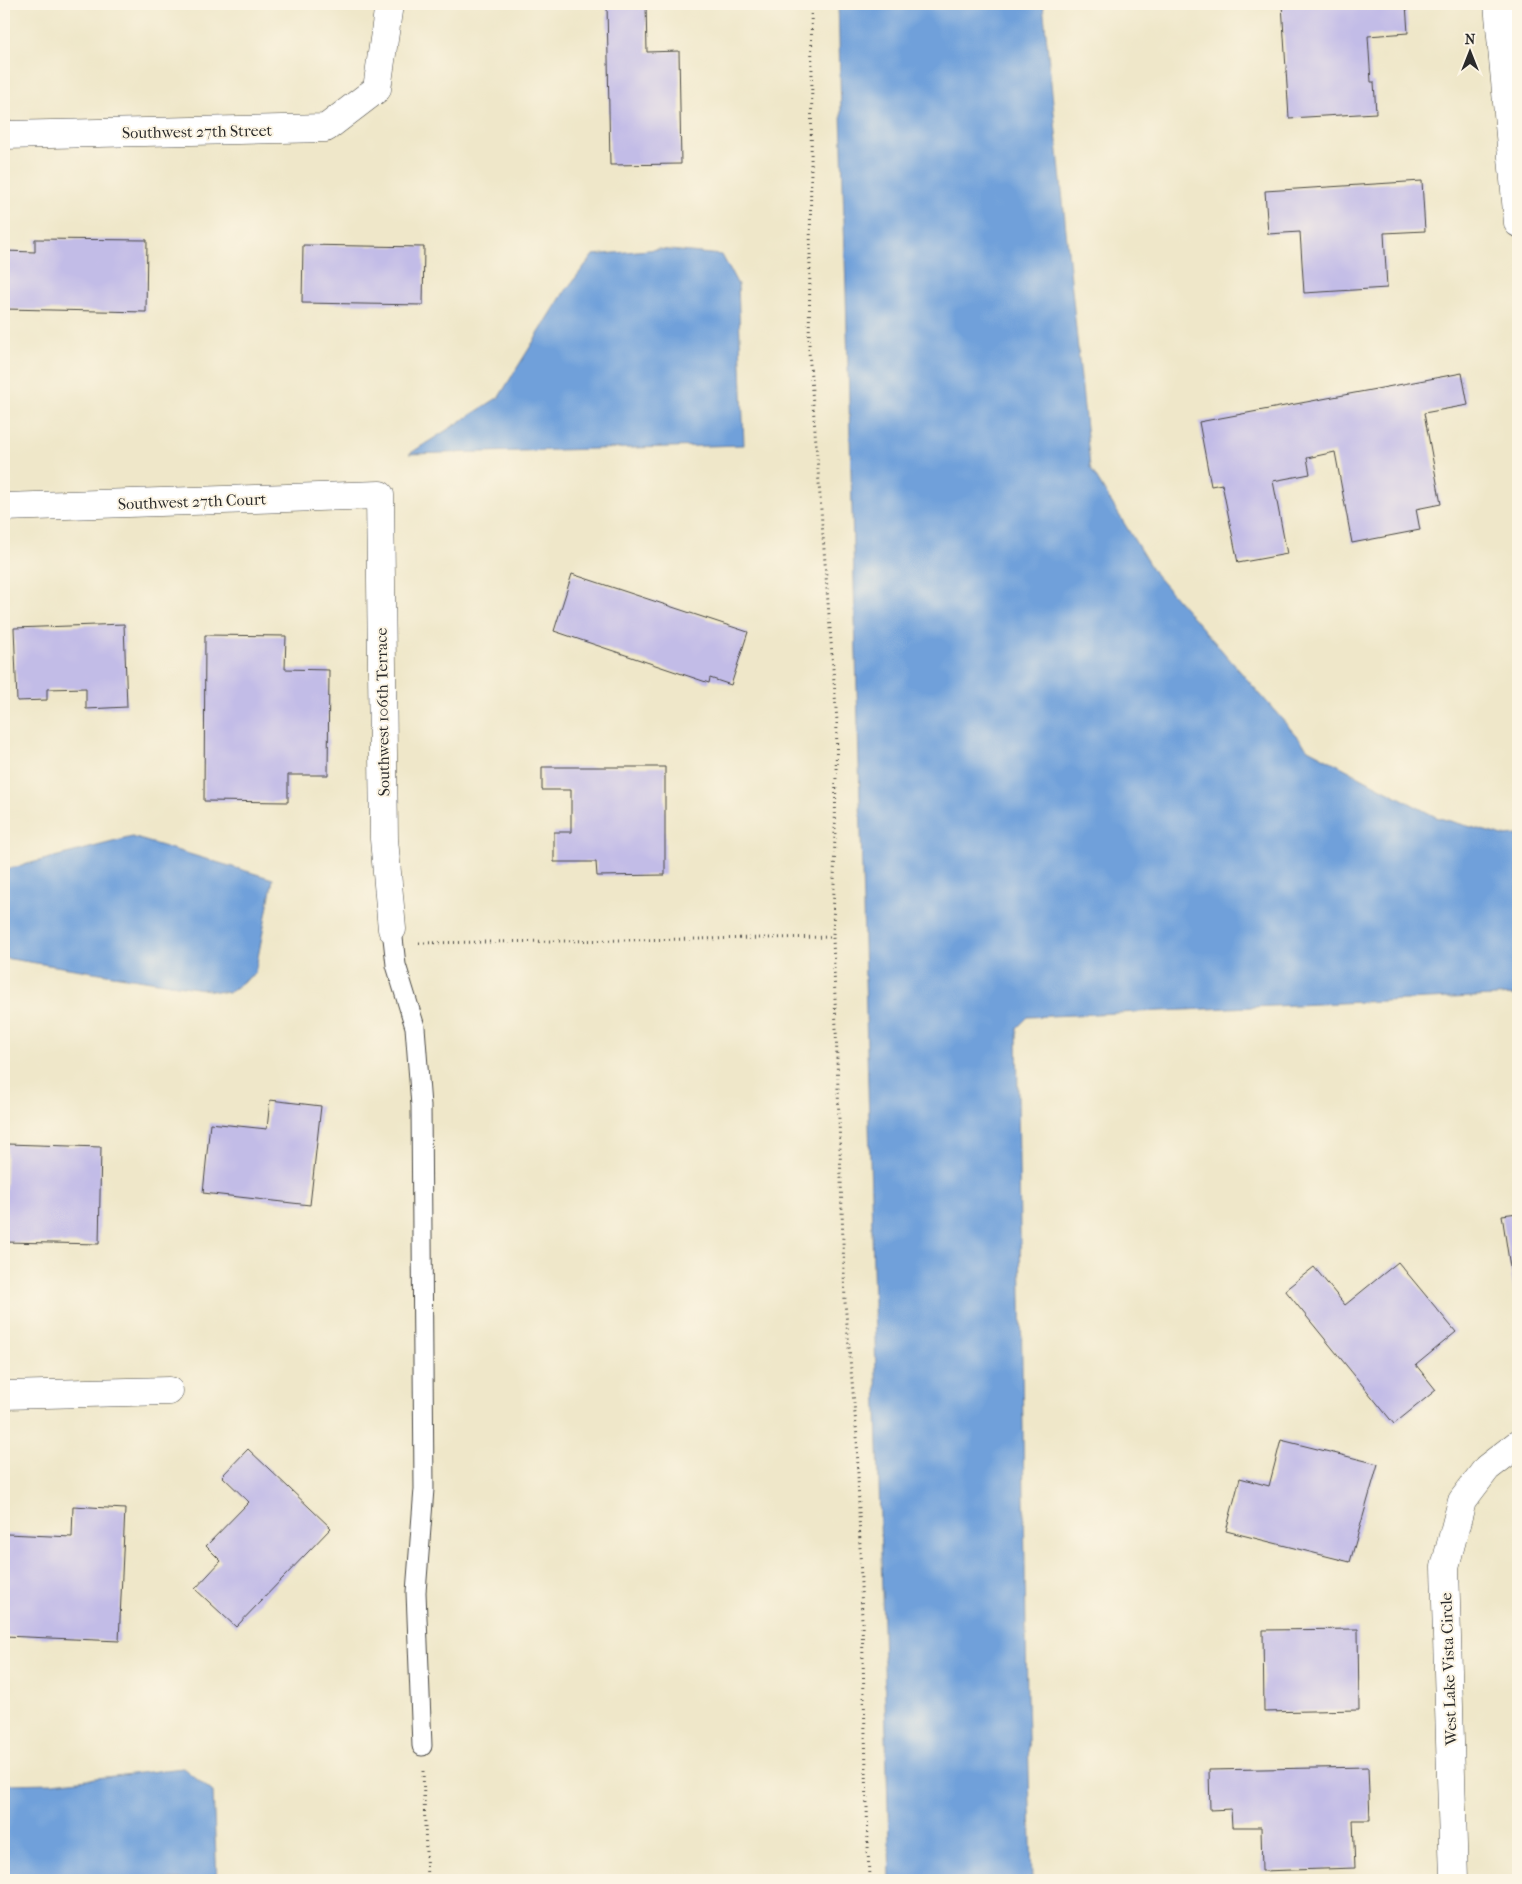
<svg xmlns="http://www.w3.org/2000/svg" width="1522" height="1884" font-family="'IM FELL French Canon',serif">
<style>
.water{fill:#70a0da;stroke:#4e6682}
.building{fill:#c2bce7}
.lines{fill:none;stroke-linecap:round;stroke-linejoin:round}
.lane-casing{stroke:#484743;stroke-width:21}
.street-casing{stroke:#484743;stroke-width:29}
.path{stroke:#484743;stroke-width:3;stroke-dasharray:1 4;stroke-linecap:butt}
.lane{stroke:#fff;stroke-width:19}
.street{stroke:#fff;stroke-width:28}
.labels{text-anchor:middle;stroke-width:4;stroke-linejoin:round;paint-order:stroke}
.street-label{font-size:16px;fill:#2b2b2b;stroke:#fcf5e5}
</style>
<rect width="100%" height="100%" fill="#fcf5e5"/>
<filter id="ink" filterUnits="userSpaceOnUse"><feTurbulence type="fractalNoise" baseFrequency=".02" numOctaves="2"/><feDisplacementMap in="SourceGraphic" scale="10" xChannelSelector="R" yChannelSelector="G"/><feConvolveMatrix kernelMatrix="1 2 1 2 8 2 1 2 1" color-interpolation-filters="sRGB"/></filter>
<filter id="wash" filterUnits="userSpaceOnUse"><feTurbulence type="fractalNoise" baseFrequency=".0096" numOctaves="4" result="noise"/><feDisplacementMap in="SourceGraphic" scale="20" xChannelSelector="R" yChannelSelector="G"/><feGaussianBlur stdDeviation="1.12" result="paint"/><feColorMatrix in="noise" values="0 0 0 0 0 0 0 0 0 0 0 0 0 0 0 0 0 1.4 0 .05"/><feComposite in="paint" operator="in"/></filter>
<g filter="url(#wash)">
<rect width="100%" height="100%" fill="#efe7c9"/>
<g class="water">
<polygon points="838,4 1043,4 1090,467 1155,574 1308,749 1436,817 1503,836 1518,835 1518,995 1028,1017 1017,1028 1027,1698 1032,1880 890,1880"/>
<polygon points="659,249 722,255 738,285 744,445 409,454 499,397 563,294 593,255"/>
<polygon points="132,837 273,879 255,973 228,993 4,958 4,870"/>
<polygon points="183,1768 213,1792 217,1880 4,1880 4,1784 53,1783"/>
</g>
<g id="blocks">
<g class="building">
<polygon points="607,4 646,4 647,52 679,51 681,164 610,165"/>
<polygon points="1282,4 1406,4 1408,33 1368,36 1371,82 1374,82 1376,113 1289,118"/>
<polygon points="1422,181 1425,231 1384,233 1387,288 1304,293 1300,232 1268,234 1265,191"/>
<polygon points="35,239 147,240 146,312 4,309 4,251 35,252"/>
<polygon points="303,245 424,247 423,305 302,303"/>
<polygon points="1462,373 1468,405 1424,413 1441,504 1416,509 1420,530 1352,543 1335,452 1307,458 1310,474 1273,481 1287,554 1238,563 1222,484 1211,486 1199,422"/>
<polygon points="572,574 748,632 731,685 710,678 709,683 554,631"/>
<polygon points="124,624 127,707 86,709 86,688 47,689 47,700 17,701 14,628"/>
<polygon points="205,635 286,636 285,669 329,670 328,775 288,775 288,802 204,801"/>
<polygon points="542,767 665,767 665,875 597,876 596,862 554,862 554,832 571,832 571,790 542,790"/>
<polygon points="270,1100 321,1106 310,1205 203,1193 210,1123 267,1129"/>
<polygon points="7,1144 101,1147 99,1244 4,1242"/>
<polygon points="1518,1213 1518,1313 1517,1313 1502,1215"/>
<polygon points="1398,1262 1456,1332 1416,1365 1436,1390 1394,1424 1285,1290 1314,1267 1345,1305"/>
<polygon points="1281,1440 1378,1464 1350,1562 1226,1531 1240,1478 1269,1486"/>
<polygon points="248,1449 331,1528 236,1627 195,1589 221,1561 206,1546 249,1502 222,1476"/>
<polygon points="73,1506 125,1509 119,1641 4,1636 7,1534 72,1537"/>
<polygon points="1358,1629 1359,1710 1264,1712 1263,1630"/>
<polygon points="1368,1767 1370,1820 1353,1820 1355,1868 1262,1871 1261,1827 1232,1827 1231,1809 1210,1810 1209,1770"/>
</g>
</g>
</g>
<g filter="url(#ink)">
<use href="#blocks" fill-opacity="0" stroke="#484743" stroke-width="1"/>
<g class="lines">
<g class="lane-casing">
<polyline id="lane" points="392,929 396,965 415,1027 421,1106 424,1489 416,1592 422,1746"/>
</g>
<g class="street-casing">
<g id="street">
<polyline points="1498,4 1518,223"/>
<polyline points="4,135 326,128 377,89 389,4"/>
<polyline points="4,507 380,495 384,839 392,929"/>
<polyline points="4,1395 169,1391"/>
<polyline points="1454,1880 1445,1567 1462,1501 1487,1468 1518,1444"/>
</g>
</g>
<g class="path">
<polyline points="811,4 812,73 809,351 837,721 833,937 845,1302 857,1437 869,1880"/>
<polyline points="419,943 833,937"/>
<polyline points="423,1771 427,1880"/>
</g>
<use href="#lane" class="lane"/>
<use href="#street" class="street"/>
</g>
</g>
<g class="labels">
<g class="street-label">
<text transform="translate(197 131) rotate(-1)" y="6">Southwest 27th Street</text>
<text transform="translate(192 501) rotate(-2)" y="6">Southwest 27th Court</text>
<text transform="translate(382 712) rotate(-91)" y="6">Southwest 106th Terrace</text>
<text transform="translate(1448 1669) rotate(-92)" y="6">West Lake Vista Circle</text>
</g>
</g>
<rect width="1522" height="1884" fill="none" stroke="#fcf5e5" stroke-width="20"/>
<g transform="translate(1470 52)" stroke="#fcf5e5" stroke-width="4" paint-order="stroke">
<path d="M0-4L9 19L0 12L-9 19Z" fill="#2b2b2b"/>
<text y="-8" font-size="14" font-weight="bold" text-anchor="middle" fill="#2b2b2b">N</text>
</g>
</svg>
